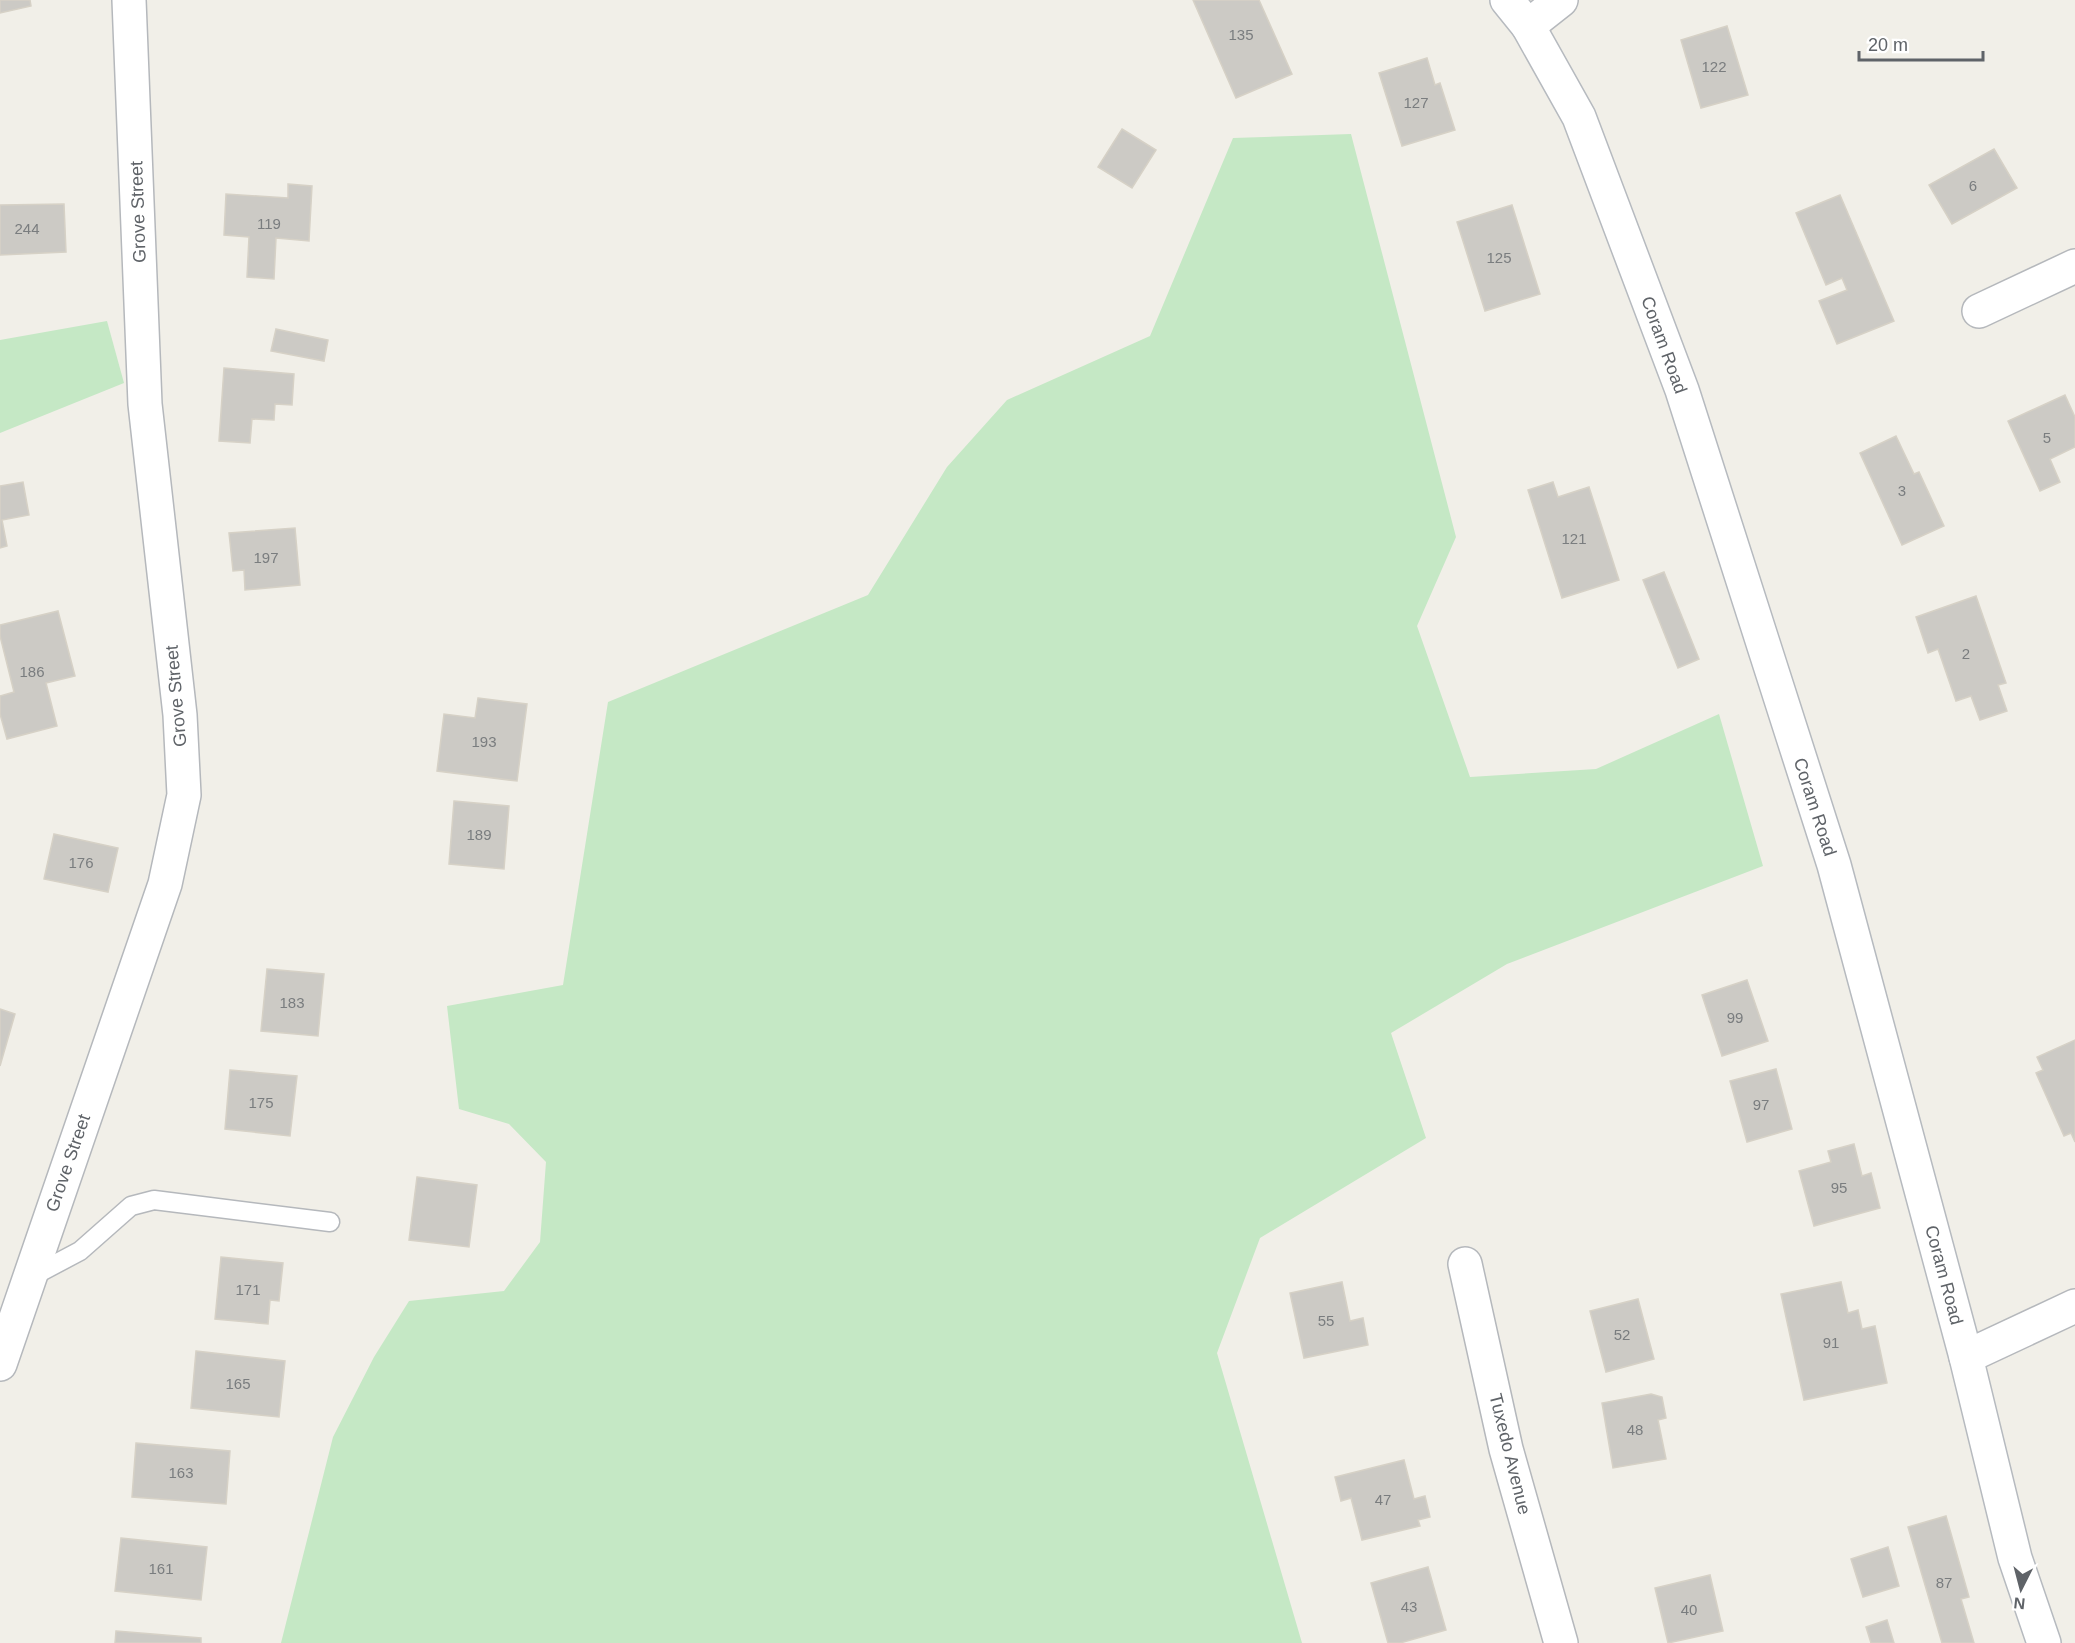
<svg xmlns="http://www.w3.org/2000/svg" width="2075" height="1643" font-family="Arial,sans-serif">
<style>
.green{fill:#c5e8c5}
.building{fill:#cccac5;stroke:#d6d1c6;stroke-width:1.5}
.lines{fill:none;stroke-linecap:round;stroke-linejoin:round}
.lane-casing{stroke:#b5b8bc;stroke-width:21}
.street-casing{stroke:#b5b8bc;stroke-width:36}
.secondary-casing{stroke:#b6babf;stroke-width:36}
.lane{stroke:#fff;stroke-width:18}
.street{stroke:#fff;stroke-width:33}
.secondary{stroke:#fff;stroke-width:33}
.labels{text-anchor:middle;stroke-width:4.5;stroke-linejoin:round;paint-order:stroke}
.number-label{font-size:15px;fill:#7a7d7f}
.street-label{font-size:18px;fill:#5f6368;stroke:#fff}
</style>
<rect width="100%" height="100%" fill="#f1efe8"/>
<g class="green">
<polygon points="1351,134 1456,537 1417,626 1470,777 1596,769 1719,714 1763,866 1507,964 1391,1033 1426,1138 1260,1238 1217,1353 1302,1643 281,1643 333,1437 374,1357 409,1301 504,1291 540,1242 546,1162 509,1124 459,1109 447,1006 563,985 608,702 868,595 947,467 1007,400 1150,336 1233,138"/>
<polygon points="107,321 124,383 0,433 0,340"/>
</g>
<g class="building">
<polygon points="0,0 30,0 31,6 0,13"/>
<polygon points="1193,0 1259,0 1292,74 1236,98"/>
<polygon points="1727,26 1748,95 1701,108 1681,40"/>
<polygon points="1427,58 1435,85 1440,83 1455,130 1402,146 1379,73"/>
<polygon points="1122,129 1156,150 1132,188 1098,167"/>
<polygon points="1994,149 2017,188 1952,224 1929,185"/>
<polygon points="288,184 312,186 309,241 276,238 274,279 247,277 249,237 224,235 226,194 288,198"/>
<polygon points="1840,195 1894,321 1837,344 1819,301 1847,290 1842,278 1826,285 1796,213"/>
<polygon points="64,204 66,252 0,255 0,205"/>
<polygon points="1512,205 1540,294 1485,311 1457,222"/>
<polygon points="276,329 328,340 324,361 271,351"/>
<polygon points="224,368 294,374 292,405 275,404 274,420 252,419 250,443 219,441"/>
<polygon points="2065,395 2075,417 2075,447 2050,459 2060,482 2040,491 2008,421"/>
<polygon points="1896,436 1914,474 1919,472 1944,526 1902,545 1860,453"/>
<polygon points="23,482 29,515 2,520 7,546 0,548 0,486"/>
<polygon points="1553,482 1558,497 1589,487 1619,580 1562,598 1528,490"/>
<polygon points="295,528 300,585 245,590 244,570 233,571 229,533"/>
<polygon points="1664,572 1699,659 1678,668 1643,580"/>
<polygon points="1976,596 2006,683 1998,685 2007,711 1980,720 1971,696 1956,701 1938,649 1928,653 1916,617"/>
<polygon points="58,611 75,676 46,683 57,726 7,739 0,714 0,696 14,692 0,636 0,625"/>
<polygon points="478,698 527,704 517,781 437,771 444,714 475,718"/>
<polygon points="454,801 509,806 504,869 449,864"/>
<polygon points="54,834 118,848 108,892 44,879"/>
<polygon points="267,969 324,974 318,1036 261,1031"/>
<polygon points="1747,980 1768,1041 1722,1056 1702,995"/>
<polygon points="0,1009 15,1014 0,1066"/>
<polygon points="2075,1040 2075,1142 2071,1133 2064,1136 2036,1073 2043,1070 2037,1057"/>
<polygon points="1776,1069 1792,1129 1747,1142 1730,1081"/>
<polygon points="230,1070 297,1076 290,1136 225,1129"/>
<polygon points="1854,1144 1862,1176 1871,1173 1880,1208 1814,1226 1799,1171 1831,1162 1828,1151"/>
<polygon points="417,1177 477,1185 469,1247 409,1240"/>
<polygon points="221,1257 283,1263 279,1301 270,1300 268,1324 215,1319"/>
<polygon points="1342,1282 1350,1321 1363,1318 1368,1345 1304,1358 1290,1293"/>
<polygon points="1841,1282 1848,1313 1858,1310 1862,1329 1875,1326 1887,1383 1804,1400 1781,1294"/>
<polygon points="1638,1299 1654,1359 1606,1372 1590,1311"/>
<polygon points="196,1351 285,1361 279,1417 191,1408"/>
<polygon points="1651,1394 1662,1397 1666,1418 1658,1420 1666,1459 1613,1468 1602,1403"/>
<polygon points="136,1443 230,1451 226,1504 132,1497"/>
<polygon points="1404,1460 1414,1499 1425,1496 1430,1517 1418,1520 1420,1526 1362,1540 1351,1498 1341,1501 1335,1477"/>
<polygon points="1946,1516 1969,1597 1961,1599 1974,1643 1942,1643 1908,1527"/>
<polygon points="121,1538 207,1547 201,1600 115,1591"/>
<polygon points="1888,1547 1899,1586 1863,1597 1851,1559"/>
<polygon points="1428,1567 1446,1630 1400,1643 1388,1643 1371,1583"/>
<polygon points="1710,1575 1723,1631 1668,1643 1655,1588"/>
<polygon points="1887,1620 1894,1643 1871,1643 1866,1627"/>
<polygon points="116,1631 201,1638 201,1643 115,1643"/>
</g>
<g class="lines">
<g class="lane-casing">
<polyline id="lane" points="31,1277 80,1251 131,1206 154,1200 330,1222"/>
</g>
<g class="street-casing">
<g id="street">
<polyline points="1528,26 1561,0"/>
<polyline points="1979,311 2075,266"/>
<polyline points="1465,1264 1506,1449 1561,1643"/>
<polyline points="1966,1357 2075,1306"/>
<polyline points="0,1364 165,884 184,795 180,715 145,404 129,0"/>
</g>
</g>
<g class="secondary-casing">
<polyline id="secondary" points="1507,0 1528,26 1579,117 1682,390 1834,865 1966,1357 2015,1558 2044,1643"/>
</g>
<use href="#lane" class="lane"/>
<use href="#street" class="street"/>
<use href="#secondary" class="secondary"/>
</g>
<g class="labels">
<g class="number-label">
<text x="1241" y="40">135</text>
<text x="1714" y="72">122</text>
<text x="1416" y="108">127</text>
<text x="1973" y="191">6</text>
<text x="269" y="229">119</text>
<text x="27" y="234">244</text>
<text x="1499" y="263">125</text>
<text x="2047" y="443">5</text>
<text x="1902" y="496">3</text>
<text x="1574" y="544">121</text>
<text x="266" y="563">197</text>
<text x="1966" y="659">2</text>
<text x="32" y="677">186</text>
<text x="484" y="747">193</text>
<text x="479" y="840">189</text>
<text x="81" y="868">176</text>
<text x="292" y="1008">183</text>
<text x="1735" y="1023">99</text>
<text x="261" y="1108">175</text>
<text x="1761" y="1110">97</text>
<text x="1839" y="1193">95</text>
<text x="248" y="1295">171</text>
<text x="1326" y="1326">55</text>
<text x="1622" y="1340">52</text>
<text x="1831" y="1348">91</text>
<text x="238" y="1389">165</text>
<text x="1635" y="1435">48</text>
<text x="181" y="1478">163</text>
<text x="1383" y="1505">47</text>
<text x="161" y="1574">161</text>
<text x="1944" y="1588">87</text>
<text x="1409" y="1612">43</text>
<text x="1689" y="1615">40</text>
</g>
<g class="street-label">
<text transform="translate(138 212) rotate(-92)" y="6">Grove Street</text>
<text transform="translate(1664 345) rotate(70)" y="6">Coram Road</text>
<text transform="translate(176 696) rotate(-95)" y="6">Grove Street</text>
<text transform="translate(1815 807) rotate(72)" y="6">Coram Road</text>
<text transform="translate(68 1163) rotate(-71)" y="6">Grove Street</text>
<text transform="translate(1944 1275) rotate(75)" y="6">Coram Road</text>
<text transform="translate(1510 1454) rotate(76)" y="6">Tuxedo Avenue</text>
</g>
</g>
<g transform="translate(2021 1589) rotate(186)" stroke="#ffffff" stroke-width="4.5" paint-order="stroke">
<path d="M0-4.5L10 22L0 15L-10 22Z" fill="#5f6368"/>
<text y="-9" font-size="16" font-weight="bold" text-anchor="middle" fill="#5f6368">N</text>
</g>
<path d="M1859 51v9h124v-9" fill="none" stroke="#5f6368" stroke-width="3"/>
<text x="1868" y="51" font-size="18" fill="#5f6368" stroke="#ffffff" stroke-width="4.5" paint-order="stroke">20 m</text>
</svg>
